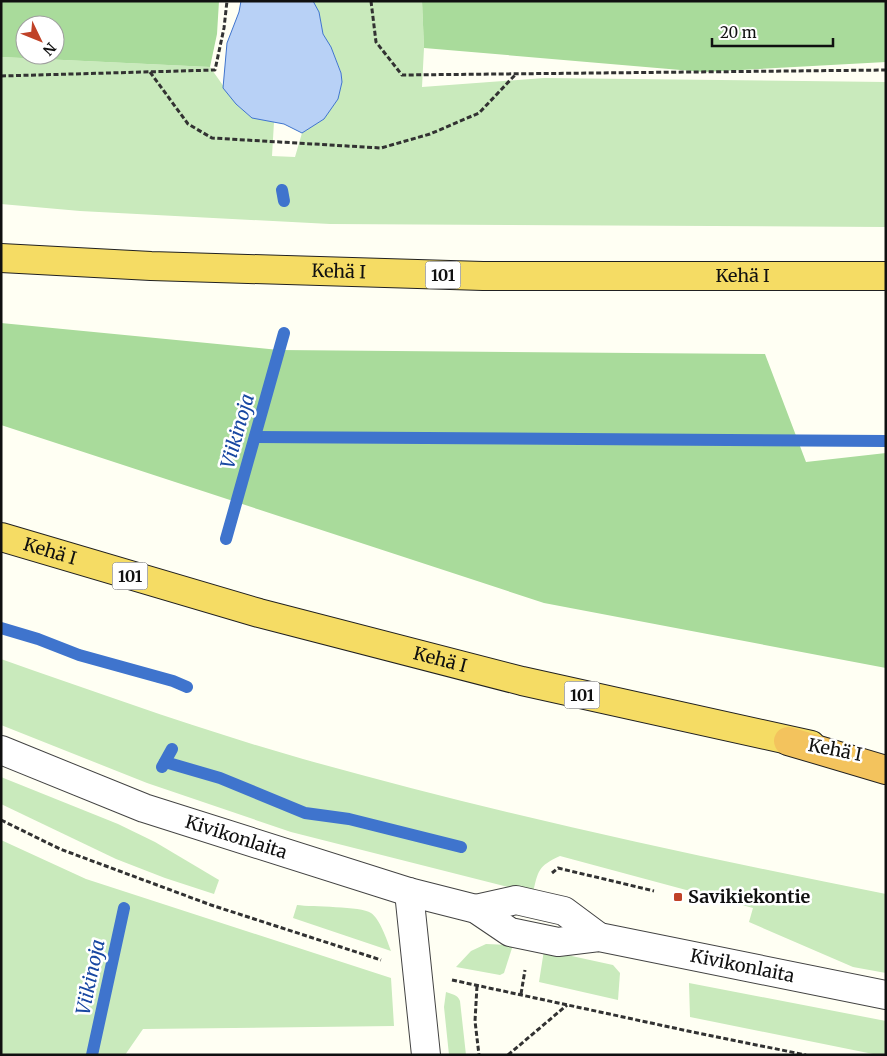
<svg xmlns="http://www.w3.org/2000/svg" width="887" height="1056" font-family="Merriweather,serif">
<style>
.green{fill:#c9eabc}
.forest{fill:#a9db9b;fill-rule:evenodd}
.water{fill:#b8d1f6;stroke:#3f74cd}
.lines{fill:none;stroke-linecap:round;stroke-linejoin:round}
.stream{stroke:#3f74cd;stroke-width:12}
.minor-casing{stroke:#434343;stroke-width:30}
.trunk-casing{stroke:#212121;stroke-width:30}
.motorway-casing{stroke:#212121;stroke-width:30}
.path{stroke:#323232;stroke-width:3;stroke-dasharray:5 2.5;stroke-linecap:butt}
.minor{stroke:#fff;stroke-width:28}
.trunk{stroke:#f5dc64;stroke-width:28}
.motorway{stroke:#f3c35d;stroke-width:28}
.poi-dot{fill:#c04228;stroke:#fff;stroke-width:2}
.labels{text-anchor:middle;stroke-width:5;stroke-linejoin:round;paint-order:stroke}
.shield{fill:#fff;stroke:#585858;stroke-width:1}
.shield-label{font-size:16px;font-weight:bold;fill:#101010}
.street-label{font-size:18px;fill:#101010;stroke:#fff}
.poi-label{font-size:18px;font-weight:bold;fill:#101010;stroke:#fff;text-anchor:start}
.water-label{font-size:19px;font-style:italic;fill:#1847a2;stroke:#fff}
</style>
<rect width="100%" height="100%" fill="#fffff3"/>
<g class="green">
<polygon points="313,1 422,1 424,48 422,87 544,78 886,82 886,227 330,224 80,211 1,204 1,57 210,67 236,104 252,118 274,122 272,156 295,157 302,133 324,119 338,99 342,82 341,72 331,47 323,34 319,12"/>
<path d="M1,659C101,694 201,730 303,759C495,813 690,855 886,894V973L853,967L749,922L753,908L560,856C538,866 538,871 533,893L528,892L291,832L147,783L1,725Z"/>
<polygon points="1,777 118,824 155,842 219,880 214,894 165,878 116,859 1,804"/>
<polygon points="1,840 86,879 391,978 394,1026 143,1029 125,1055 1,1055"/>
<path d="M297,905C312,907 361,906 371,913C380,919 387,940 391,951L293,918Z"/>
<polygon points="486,944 513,945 504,973 500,975 456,967 471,951"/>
<polygon points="544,950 613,965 620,973 618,1000 539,982"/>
<polygon points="689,983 886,1021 886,1055 878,1055 690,1017"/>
<path d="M446,992C452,994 458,995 460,1001L466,1055H449L444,1007Z"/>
</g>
<g class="forest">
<path d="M1,1H219L217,34L210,67L1,57ZM25,25H55V55H25Z"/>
<polygon points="422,1 886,1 886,62 704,72 424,48"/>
<polygon points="1,323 279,350 765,354 806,462 886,453 886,668 544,603 1,425"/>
</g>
<polygon class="water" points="241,1 313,1 319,12 323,34 331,47 341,73 342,82 338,99 324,119 302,133 284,124 252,118 236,104 223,88 227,43 239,12"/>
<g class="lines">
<g class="stream">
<polyline points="282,190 284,201"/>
<polyline points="255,437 886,441"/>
<polyline points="226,539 284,333"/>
<polyline points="1,628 38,639 79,655 173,681 187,687"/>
<polyline points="165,762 220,778 305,813 349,819 461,847"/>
<polyline points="162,767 172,749"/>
<polyline points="92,1055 124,908"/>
</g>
<g class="minor-casing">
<g id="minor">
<path id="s1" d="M1,750L144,808L409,892L476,909L510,932L558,942L599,937L886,995"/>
<polyline points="409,892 426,1055"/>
<polyline points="476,909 516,900 564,911 599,937"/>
</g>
</g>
<g class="trunk-casing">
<g id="trunk">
<path id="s2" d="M1,258L151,266L483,276H886"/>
<path id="s3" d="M1,537L259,613L522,681L811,745"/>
</g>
</g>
<g class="motorway-casing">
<polyline id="motorway" points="788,741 886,770"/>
</g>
<g class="path">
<polyline points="371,1 376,42 402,75 886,70"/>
<polyline points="150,72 188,124 212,138 381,148 430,134 479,113 516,74"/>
<polyline points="1,76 215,70 224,28 227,1"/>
<polyline points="1,820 60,849 211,905 381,960"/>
<polyline points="552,873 558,868 654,891"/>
<polyline points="452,980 688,1031 806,1055"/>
<polyline points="477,986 475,1021 479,1055"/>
<polyline points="521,994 525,970"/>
<polyline points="508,1055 567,1005"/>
</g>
<use href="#minor" class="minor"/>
<use href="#trunk" class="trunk"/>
<use href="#motorway" class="motorway"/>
</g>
<rect class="poi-dot" x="673" y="892" width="10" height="10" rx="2.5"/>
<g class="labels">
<g class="shield">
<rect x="425.5" y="261.5" width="35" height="27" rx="4"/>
<rect x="112.5" y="562.5" width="35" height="27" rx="4"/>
<rect x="564.5" y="681.5" width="35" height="27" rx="4"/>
</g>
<g class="shield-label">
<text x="443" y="281">101</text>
<text x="130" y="582">101</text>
<text x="582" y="701">101</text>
</g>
<g class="street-label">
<text dy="6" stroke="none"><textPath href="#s2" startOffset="338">Kehä I</textPath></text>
<text dy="6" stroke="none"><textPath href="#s2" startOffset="742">Kehä I</textPath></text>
<text dy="6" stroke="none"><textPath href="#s3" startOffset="51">Kehä I</textPath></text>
<text dy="6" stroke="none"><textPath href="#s3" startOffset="456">Kehä I</textPath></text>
<text transform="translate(835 750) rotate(11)" y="6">Kehä I</text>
<text dy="6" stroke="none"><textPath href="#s1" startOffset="251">Kivikonlaita</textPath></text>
<text dy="6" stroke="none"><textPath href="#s1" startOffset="779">Kivikonlaita</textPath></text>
</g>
<g class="poi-label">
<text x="688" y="903">Savikiekontie</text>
</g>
<g class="water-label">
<text transform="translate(237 431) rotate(-74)" y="7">Viikinoja</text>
<text transform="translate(90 977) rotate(-78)" y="7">Viikinoja</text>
</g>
</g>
<rect width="887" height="1056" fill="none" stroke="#101010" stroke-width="5"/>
<g transform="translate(40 40) rotate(133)"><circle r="24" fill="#ffffff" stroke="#9f9f9f"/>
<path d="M0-4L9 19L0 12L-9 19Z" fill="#c04228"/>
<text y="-8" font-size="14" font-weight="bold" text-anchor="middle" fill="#101010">N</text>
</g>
<path d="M712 38v8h121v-8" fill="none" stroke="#101010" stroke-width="2.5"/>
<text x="720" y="38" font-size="15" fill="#101010" stroke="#ffffff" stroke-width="4" paint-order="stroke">20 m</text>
</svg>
